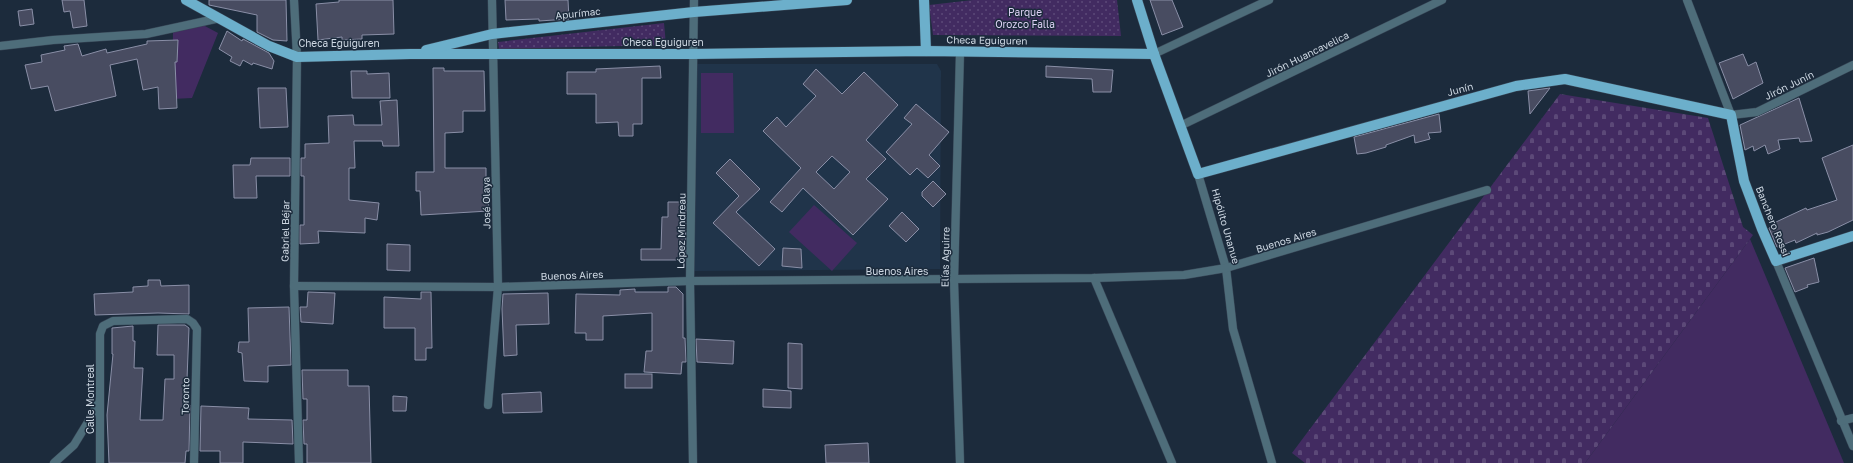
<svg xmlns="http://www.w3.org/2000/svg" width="1853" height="463" font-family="'Golos Text',sans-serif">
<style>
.built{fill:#20344a}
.grass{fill:#422b61}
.cemetery{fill:url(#cemetery-stones)}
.park{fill:url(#park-dots)}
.building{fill:#484c61;stroke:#8a8fa7;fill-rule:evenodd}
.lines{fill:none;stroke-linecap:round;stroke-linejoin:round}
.minor-casing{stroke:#384757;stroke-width:9}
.primary-casing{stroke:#384757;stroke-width:11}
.minor{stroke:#4e6d7a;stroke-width:8}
.primary{stroke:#6cafcb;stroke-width:10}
.labels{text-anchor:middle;stroke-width:3;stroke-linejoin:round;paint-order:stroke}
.park-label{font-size:10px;fill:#ddd1f4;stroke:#1c2b3c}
.street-label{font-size:10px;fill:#ced8e3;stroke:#1c2b3c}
</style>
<defs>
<pattern id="cemetery-stones" width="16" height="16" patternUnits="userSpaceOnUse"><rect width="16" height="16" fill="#422b61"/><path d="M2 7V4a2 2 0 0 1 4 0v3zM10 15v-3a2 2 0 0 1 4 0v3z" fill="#5c4978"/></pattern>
<pattern id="park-dots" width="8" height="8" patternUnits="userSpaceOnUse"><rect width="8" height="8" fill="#422b61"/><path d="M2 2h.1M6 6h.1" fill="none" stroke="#5c4978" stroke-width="1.8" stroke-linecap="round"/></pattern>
</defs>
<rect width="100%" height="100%" fill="#1c2b3c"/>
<polygon class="built" points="692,64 937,64 941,71 940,269 693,271"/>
<g class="grass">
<polygon points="203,25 218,33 192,98 172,99 173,32"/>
<polygon points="701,73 733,73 734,133 701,133"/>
<polygon points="814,205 857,243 832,271 789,232"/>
<polygon points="1750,239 1844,463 1585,463"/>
</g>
<polygon class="cemetery" points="1560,94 1708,118 1743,227 1753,235 1585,463 1305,463 1292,453"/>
<g class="park">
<polygon points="973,0 1117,0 1121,36 933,35 929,5"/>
<polygon points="664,23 666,45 499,49 498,42"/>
</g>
<g class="building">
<polygon points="62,0 84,0 87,26 73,28 70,11 64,12"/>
<polygon points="209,0 286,0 287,41 273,40 257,32 257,15 209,5"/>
<polygon points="339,0 393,0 394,34 362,35 362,39 342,40 342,37 318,40 316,4 339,2"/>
<polygon points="505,0 568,0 569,19 539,21 539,19 506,20"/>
<polygon points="1150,0 1172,0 1183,27 1162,35"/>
<polygon points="32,9 34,24 20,26 18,11"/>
<polygon points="227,31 242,41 243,39 269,53 274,61 272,69 253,63 252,65 243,60 240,66 230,61 232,57 219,49"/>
<polygon points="178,40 177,62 175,62 177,108 159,109 158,87 143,90 137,59 110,65 116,96 55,111 48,86 31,89 25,65 42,62 41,55 65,50 64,46 78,44 82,56 106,49 107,53 147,44 147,41"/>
<polygon points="1743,54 1748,66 1756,62 1763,83 1733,99 1719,63"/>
<polygon points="660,66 661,78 642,78 642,124 633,124 633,136 619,136 618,122 596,123 596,94 567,94 567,72 596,72 596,69"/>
<polygon points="1046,66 1113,70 1111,92 1093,92 1092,79 1046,77"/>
<polygon points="433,68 444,68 444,71 484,71 485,111 463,111 463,132 445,133 445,168 486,168 486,195 488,195 489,211 421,215 420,191 416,191 416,172 434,172"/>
<path d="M816,69L842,94L864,72L898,105L866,140L886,159L866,179L888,199L853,235L803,188L782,212L770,202L801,168L763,131L777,117L786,127L816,96L803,84ZM832,156L850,172L834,189L816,172Z"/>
<polygon points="351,71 367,71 367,74 389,73 390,98 352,98"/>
<polygon points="258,88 286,88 288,127 260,128"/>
<polygon points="1550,88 1530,114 1528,91"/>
<polygon points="1799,98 1812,141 1800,142 1799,138 1778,140 1780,149 1768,154 1765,145 1754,151 1753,146 1745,150 1740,125"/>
<polygon points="397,100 399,146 383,146 382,141 354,141 355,168 349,168 349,200 379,203 377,220 365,218 365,233 318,231 319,243 300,244 300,225 304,225 304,176 301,176 301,158 305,158 305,144 329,143 328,116 353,115 354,125 382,125 380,101"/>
<polygon points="916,104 949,132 929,155 940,166 928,178 917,168 910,175 886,152 912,124 904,118"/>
<polygon points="1439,114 1441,132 1428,133 1430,139 1415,143 1414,135 1386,145 1386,147 1366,153 1357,154 1354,137"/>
<polygon points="1853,145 1853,220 1828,232 1817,235 1817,233 1796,243 1795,240 1777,247 1769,228 1776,222 1806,208 1807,210 1837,200 1822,158"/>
<polygon points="251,158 290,158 290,176 256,176 257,198 234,198 233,165 250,165"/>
<polygon points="730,159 760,189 736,212 775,249 759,266 713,223 739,196 716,173"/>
<polygon points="933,181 946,194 933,207 922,196 922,192"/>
<polygon points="668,202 686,202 685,260 641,260 641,249 661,249 662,217 668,217"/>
<polygon points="902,212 919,229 906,242 889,226"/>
<polygon points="387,244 410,245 410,271 387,270"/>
<polygon points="783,248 801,249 802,268 782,266"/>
<polygon points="1814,258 1819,282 1807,285 1808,287 1795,292 1785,268"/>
<polygon points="148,280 160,280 161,286 189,285 189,314 158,313 95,315 94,294 133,292 133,287 148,286"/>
<polygon points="668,287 676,287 683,294 683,338 685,338 686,362 682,362 681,374 644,372 646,351 652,351 652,313 603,316 603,340 586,340 586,333 575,333 576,294 620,295 620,290 635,289 635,292 668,292"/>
<polygon points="308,292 335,293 333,324 301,322 300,307 307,307"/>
<polygon points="421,292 431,292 432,348 426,348 426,360 415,360 415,328 384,328 384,297 421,299"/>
<polygon points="548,293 549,324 516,325 517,355 504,356 502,309 503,294"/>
<polygon points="289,307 291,365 268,366 268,382 244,381 242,353 238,352 239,342 249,342 248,308"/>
<polygon points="158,325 185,325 189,328 186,405 190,405 189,451 186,451 185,463 109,463 107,415 113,354 112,354 112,328 133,326 133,341 135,341 134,368 143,368 140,420 163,420 165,379 174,379 174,355 157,355"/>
<polygon points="696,339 734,341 733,364 697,362"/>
<polygon points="788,343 802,344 802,389 788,388"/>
<polygon points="302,370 348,370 348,386 369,386 371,463 307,463 307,444 304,444 303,420 307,420 307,399 303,399"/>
<rect x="625" y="374" width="27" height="14"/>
<polygon points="763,389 791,391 791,408 763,407"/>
<polygon points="541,392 542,412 503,413 502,394"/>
<polygon points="393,396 407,397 406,411 393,411"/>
<polygon points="201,406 249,408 248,419 292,420 293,444 243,442 243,463 220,463 220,451 200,451"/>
<polygon points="868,443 869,463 826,463 825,445"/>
</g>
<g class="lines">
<g class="minor-casing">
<g id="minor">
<polyline points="294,0 297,57 294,286 299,463"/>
<polyline points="1687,0 1731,115 1757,112 1853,65"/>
<polyline points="0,46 53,40 146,34 220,18"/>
<polyline points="960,52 954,281 960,463"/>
<polyline points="1154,54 1269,0"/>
<polyline points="1180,126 1442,0"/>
<polyline points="1198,174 1226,268 1233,329 1272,463"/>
<polyline points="1776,261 1853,446"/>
<polyline points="1094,278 1172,463"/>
<polyline points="294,286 498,287 690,281 1094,278 1184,275 1226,268 1487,190"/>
<polyline points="488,405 498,287 492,0"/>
<polyline points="1841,421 1853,418"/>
<polyline points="54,463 74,445 88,422 99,401"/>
<polyline points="100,463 100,334 103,326 113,321 187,319 193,323 197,329 194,463"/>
<polyline points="693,463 690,281 694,0"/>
</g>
</g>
<g class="primary-casing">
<g id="primary">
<polyline points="186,0 269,46 297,57 410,54 693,54 926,51 1154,54"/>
<polyline points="924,0 926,51"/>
<polyline points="1137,0 1154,54 1198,174 1516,86 1565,79 1731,115 1744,181 1762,229 1776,261 1853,236"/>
<polyline points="426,50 492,34 694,12 847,0"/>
</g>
</g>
<use href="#minor" class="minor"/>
<use href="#primary" class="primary"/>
</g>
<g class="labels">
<g class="park-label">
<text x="1025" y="16">Parque<tspan x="1025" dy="12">Orozco Falla</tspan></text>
</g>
<g class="street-label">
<text transform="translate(578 13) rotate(-6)" y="4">Apurímac</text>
<text transform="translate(987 40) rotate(1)" y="4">Checa Eguiguren</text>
<text x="663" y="46">Checa Eguiguren</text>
<text x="339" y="47">Checa Eguiguren</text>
<text transform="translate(1307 54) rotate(-26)" y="4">Jirón Huancavelica</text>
<text transform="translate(1789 85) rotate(-26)" y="4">Jirón Junín</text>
<text transform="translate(1460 89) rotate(-15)" y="4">Junín</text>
<text transform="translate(486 203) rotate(-91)" y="4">José Olaya</text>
<text transform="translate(1773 221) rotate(68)" y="4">Banchero Rossi</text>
<text transform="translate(1226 226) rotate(74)" y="4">Hipólito Unanue</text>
<text transform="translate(285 231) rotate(-89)" y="4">Gabriel Béjar</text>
<text transform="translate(681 231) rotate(-89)" y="4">López Mindreau</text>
<text transform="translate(1286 240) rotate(-17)" y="4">Buenos Aires</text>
<text transform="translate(945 257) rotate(-89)" y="4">Elías Aguirre</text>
<text x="897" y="275">Buenos Aires</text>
<text transform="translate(572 275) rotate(-2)" y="4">Buenos Aires</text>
<text transform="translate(185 396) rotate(-89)" y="4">Toronto</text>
<text transform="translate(90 399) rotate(-90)" y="4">Calle Montreal</text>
</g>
</g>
</svg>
